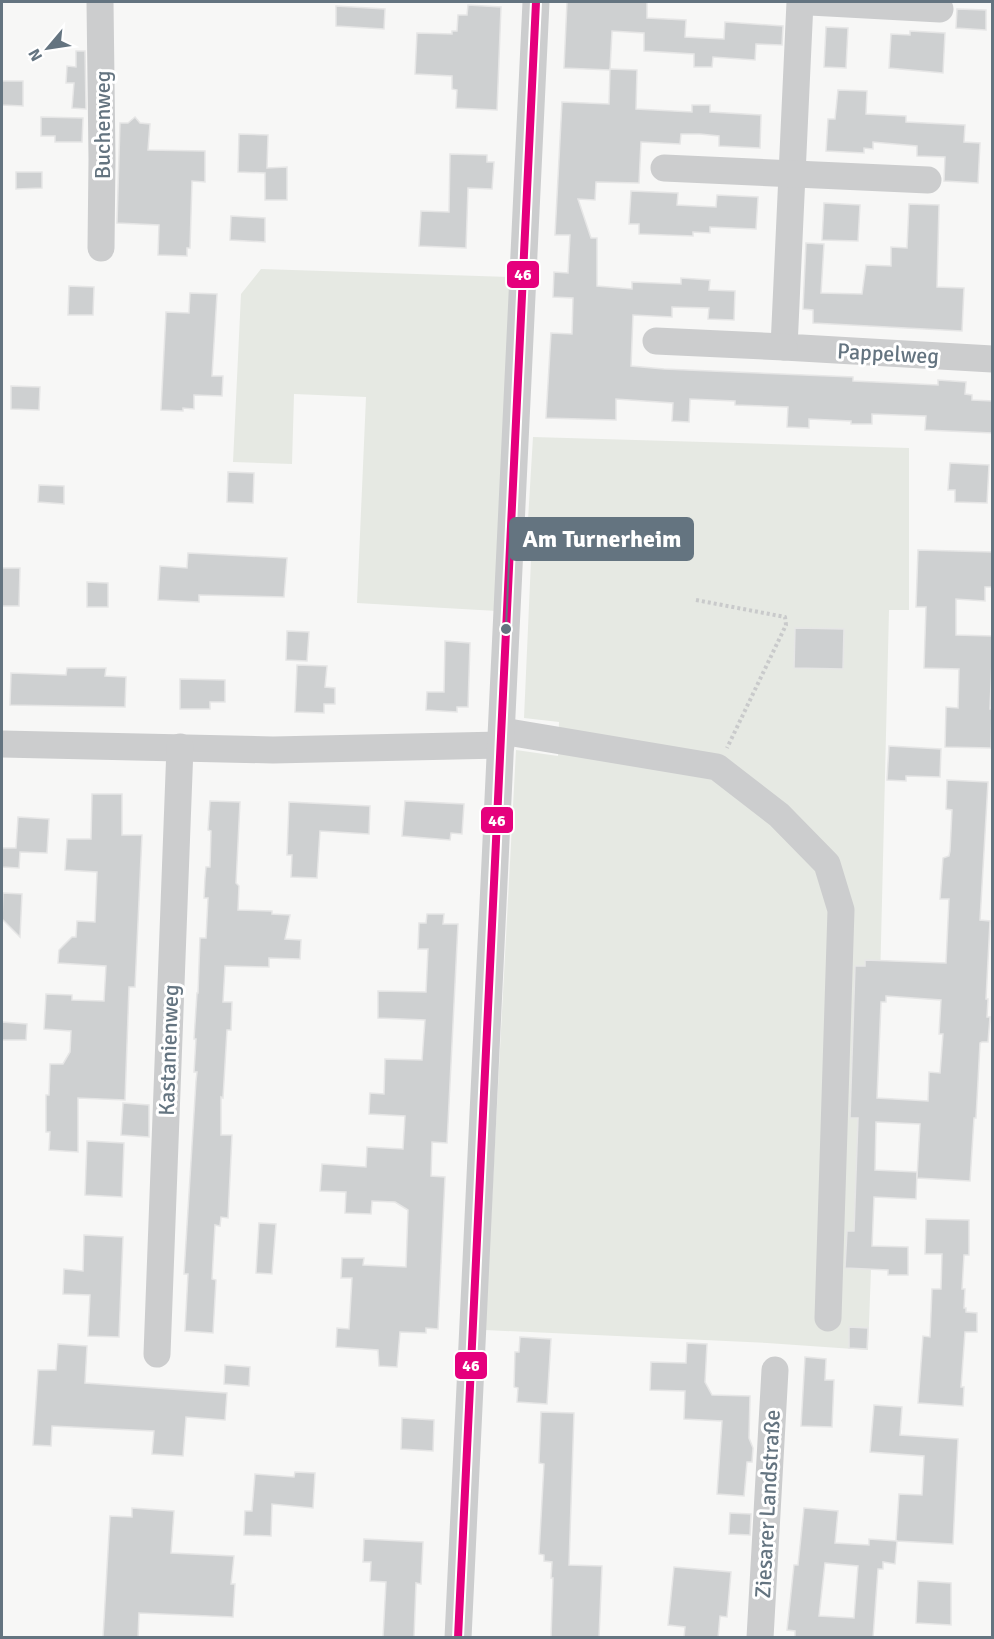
<svg xmlns="http://www.w3.org/2000/svg" width="994" height="1639" font-family="Signika,sans-serif">
<style>
.green{fill:#e6e9e3}
.building{fill:#ced0d1;stroke:#e6e6e6;stroke-width:1.5;fill-rule:evenodd}
.lines{fill:none;stroke-linecap:round;stroke-linejoin:round}
.path{stroke:#c9cacb;stroke-width:4;stroke-dasharray:3 3;stroke-linecap:butt}
.minor{stroke:#cccdce;stroke-width:27}
.bus-1-casing{stroke:#fff;stroke-width:12}
.bus-1{stroke:#e5007d;stroke-width:8}
.labels{text-anchor:middle;stroke-width:6;stroke-linejoin:round;paint-order:stroke}
.street-label{font-size:22px;fill:#647480;stroke:#fff}
.leader{fill:none;stroke:#647480;stroke-width:2}
.callout-dot{fill:#647480;stroke:#fff;stroke-width:2}
.callout{fill:#647480;stroke:#647480;stroke-width:2}
.callout-label{font-size:24px;text-anchor:middle;font-weight:bold;fill:#fff}
.line-badge{stroke:#fff;stroke-width:2}
.badge-label{font-size:16px;text-anchor:middle;font-weight:bold;fill:#fff}
</style>
<rect width="100%" height="100%" fill="#f7f7f6"/>
<g class="green">
<polygon points="261,269 512,277 497,611 357,603 366,397 294,394 292,464 233,462 241,294"/>
<polygon points="533,437 909,448 909,610 889,610 880,984 886,985 886,1002 881,1002 868,1350 767,1343 485,1330 516,750 558,756 559,722 524,718 532,538 527,537"/>
</g>
<g class="building">
<polygon points="567,2 647,2 647,18 686,20 685,37 724,39 725,22 783,26 782,45 756,44 755,60 713,57 712,67 694,67 694,54 644,51 644,33 612,31 610,70 564,68"/>
<polygon points="468,5 501,7 497,110 456,108 457,90 452,89 452,76 415,74 417,33 452,34 452,31 457,31 458,15 467,15"/>
<polygon points="336,6 385,9 384,29 336,26"/>
<polygon points="957,9 986,10 986,30 956,28"/>
<polygon points="826,27 848,28 846,68 824,67"/>
<polygon points="910,31 945,33 943,73 889,68 891,34 910,35"/>
<polygon points="76,51 85,51 86,109 72,108 74,83 66,83 67,66 76,67"/>
<polygon points="610,69 637,70 636,109 692,112 692,105 710,105 710,112 761,115 760,148 719,146 719,136 700,134 681,134 680,144 641,142 639,183 596,182 595,200 578,199 591,238 597,238 597,286 632,289 632,282 681,284 681,278 710,280 709,290 735,291 734,320 708,319 709,308 672,307 672,317 633,315 631,366 664,369 853,377 853,381 897,383 938,385 938,380 966,382 965,394 972,395 972,400 993,401 993,433 925,430 926,416 872,414 872,424 851,424 851,421 809,419 809,428 787,427 788,407 735,405 735,401 690,399 689,422 672,421 673,403 616,399 616,420 546,418 551,333 572,334 573,298 553,297 554,272 568,273 570,235 555,235 562,102 609,104"/>
<polygon points="2,81 23,81 23,106 2,105"/>
<polygon points="838,90 867,91 866,114 906,116 906,122 965,125 964,142 980,143 978,183 944,181 945,157 917,156 917,146 873,142 873,149 864,148 864,153 826,151 828,119 835,119"/>
<polygon points="41,117 83,118 82,142 55,142 55,136 41,136"/>
<polygon points="135,117 140,123 150,124 148,150 205,151 205,182 192,181 190,248 187,248 187,256 158,255 159,225 117,223 120,123 128,123"/>
<polygon points="239,134 268,135 267,168 287,167 287,200 265,200 265,173 238,172"/>
<polygon points="450,154 487,155 487,162 494,162 492,189 468,188 466,248 419,246 421,211 449,212"/>
<polygon points="16,172 42,172 42,188 16,189"/>
<polygon points="631,191 678,193 677,205 716,207 717,195 758,197 756,229 710,227 710,233 693,232 693,236 639,234 639,224 629,224"/>
<polygon points="824,203 860,205 858,241 822,240"/>
<polygon points="909,204 939,205 937,287 964,288 962,331 813,323 813,310 803,309 806,243 824,244 821,293 862,294 866,265 891,266 891,247 907,248"/>
<polygon points="231,216 265,218 265,242 230,240"/>
<polygon points="69,286 94,287 93,315 68,315"/>
<polygon points="190,293 217,294 212,376 223,376 222,396 194,395 194,409 183,408 183,411 161,410 166,312 189,313"/>
<polygon points="11,386 40,387 39,410 11,409"/>
<polygon points="950,463 989,465 987,503 955,502 955,490 948,490"/>
<polygon points="228,472 254,473 253,503 227,502"/>
<polygon points="39,485 64,486 64,504 38,502"/>
<polygon points="918,550 993,552 993,587 985,587 985,601 956,599 956,635 993,636 990,709 992,709 991,748 945,747 946,707 958,708 959,669 924,668 926,607 916,607"/>
<polygon points="188,553 287,558 284,597 199,595 199,602 158,600 160,566 187,568"/>
<polygon points="2,568 20,568 19,606 2,606"/>
<polygon points="87,582 108,583 108,607 87,607"/>
<polygon points="795,628 844,629 843,669 794,668"/>
<polygon points="287,631 309,632 307,661 286,660"/>
<polygon points="445,641 470,643 468,707 457,707 457,712 426,710 427,692 444,692"/>
<polygon points="297,665 327,666 325,687 335,688 335,704 324,704 324,713 295,712"/>
<polygon points="67,668 106,668 105,676 126,677 125,707 10,705 11,673 66,675"/>
<polygon points="180,679 225,680 225,702 210,702 210,709 180,709"/>
<polygon points="889,746 941,749 940,777 906,776 906,781 887,780"/>
<path d="M947,780L988,782L980,920L990,921L986,999H988L987,1017H990L988,1042H982L980,1043L976,1118H974L970,1181L917,1178L920,1124L876,1122L875,1170L917,1172L916,1199L874,1197L872,1246L908,1247V1275H888V1270L845,1268L847,1231H854L858,1118H850L855,966H865V960L946,963L949,899H940L943,858L949,856L950,851L952,810L946,809ZM886,996L941,1000L939,1034H943L940,1073L929,1072L928,1101L877,1098L881,1002H886Z"/>
<polygon points="92,794 122,794 122,835 142,835 135,987 129,987 125,1100 78,1098 78,1152 49,1150 50,1132 46,1132 46,1095 49,1095 50,1064 63,1064 70,1052 71,1031 44,1029 46,994 72,995 72,1000 104,1001 106,966 58,963 59,950 72,937 76,937 77,921 95,922 97,872 65,870 67,839 91,839"/>
<polygon points="210,801 240,802 236,883 239,886 238,910 272,911 272,914 290,915 285,939 301,940 300,959 269,958 269,967 225,966 223,1002 232,1002 231,1030 227,1030 223,1098 221,1097 221,1135 232,1135 228,1218 221,1217 220,1226 215,1225 212,1279 216,1280 213,1333 185,1331 188,1274 184,1274 196,1081 197,1072 194,1072 196,1039 194,1039 197,993 198,993 200,938 206,938 208,898 204,898 205,878 206,867 210,867 211,831 208,830"/>
<polygon points="405,801 464,804 462,834 451,833 450,840 402,836"/>
<polygon points="289,802 370,806 369,834 320,831 317,878 291,877 292,855 287,855"/>
<polygon points="18,817 49,819 47,853 20,852 19,868 2,867 2,848 16,848"/>
<polygon points="3,893 22,894 20,937 2,919"/>
<polygon points="427,914 444,914 443,924 458,924 447,1143 432,1142 431,1176 445,1177 438,1329 426,1328 426,1333 400,1332 397,1367 379,1366 378,1350 336,1347 337,1328 349,1329 352,1278 341,1278 342,1258 364,1258 363,1265 406,1267 408,1210 395,1202 372,1201 371,1214 345,1213 346,1192 320,1191 322,1164 366,1167 367,1147 403,1149 405,1116 369,1114 370,1093 384,1094 385,1059 422,1060 425,1020 378,1018 378,991 426,992 428,949 418,949 419,923 426,923"/>
<polygon points="2,1022 27,1024 26,1040 2,1040"/>
<polygon points="123,1103 149,1105 149,1137 121,1135"/>
<polygon points="87,1141 124,1143 122,1197 85,1195"/>
<polygon points="926,1219 969,1220 969,1255 964,1255 962,1289 965,1289 964,1308 966,1308 966,1312 977,1313 977,1332 965,1332 961,1387 964,1387 963,1406 918,1403 923,1336 930,1337 932,1289 941,1289 942,1254 925,1254"/>
<polygon points="259,1223 276,1224 272,1274 256,1273"/>
<polygon points="84,1235 123,1237 119,1337 88,1336 90,1295 63,1294 64,1269 83,1271"/>
<polygon points="849,1327 868,1328 867,1349 849,1348"/>
<polygon points="520,1337 551,1339 547,1404 517,1402 518,1388 514,1387 515,1352 519,1352"/>
<polygon points="687,1343 707,1344 705,1382 712,1395 750,1396 749,1438 753,1448 752,1462 747,1462 744,1496 717,1494 722,1421 684,1419 685,1391 650,1390 651,1362 686,1363"/>
<polygon points="58,1344 87,1346 85,1383 227,1393 225,1420 186,1417 183,1456 152,1454 154,1431 52,1426 51,1446 33,1445 38,1370 56,1370"/>
<polygon points="805,1357 826,1359 825,1380 834,1380 832,1427 801,1426"/>
<polygon points="225,1365 250,1367 249,1386 224,1384"/>
<polygon points="874,1405 902,1407 900,1435 958,1439 953,1544 896,1541 899,1494 922,1495 924,1456 870,1452"/>
<polygon points="541,1412 574,1413 569,1565 602,1566 599,1638 551,1638 553,1578 551,1578 552,1562 544,1561 544,1555 539,1554 544,1464 539,1463"/>
<polygon points="402,1418 434,1420 433,1451 401,1449"/>
<polygon points="295,1472 315,1473 313,1508 272,1504 271,1536 244,1535 245,1511 252,1511 255,1474 294,1477"/>
<polygon points="132,1508 174,1511 171,1553 234,1556 231,1584 235,1584 233,1617 139,1613 138,1638 103,1638 110,1516 132,1517"/>
<path d="M804,1508L838,1511L835,1543L869,1545V1539L897,1541L895,1564L883,1562V1569H878L873,1638H795V1631L787,1630L794,1565H798ZM825,1563L858,1566L854,1618L819,1616Z"/>
<polygon points="730,1513 751,1514 750,1535 729,1534"/>
<polygon points="364,1539 423,1542 421,1584 416,1583 414,1637 383,1638 386,1582 370,1581 371,1562 363,1562"/>
<polygon points="674,1567 731,1572 727,1617 720,1616 718,1638 684,1638 685,1627 668,1625"/>
<polygon points="918,1581 951,1583 951,1625 916,1623"/>
</g>
<g class="lines">
<polyline class="path" points="696,600 785,617 786,625 727,748"/>
<g class="minor">
<polyline points="100,2 102,159 101,248"/>
<polyline points="800,2 784,347 992,359"/>
<polyline points="810,2 940,9"/>
<polyline points="664,168 928,180"/>
<polyline points="656,341 784,347"/>
<polyline points="502,731 717,767 779,815 827,864 841,910 828,1318"/>
<polyline points="2,744 273,750 501,745"/>
<polyline points="157,1354 180,747"/>
<polyline points="458,1638 536,2"/>
<polyline points="760,1638 775,1370"/>
</g>
<g class="bus-1-casing">
<polyline id="bus-1" points="458,1638 536,2"/>
</g>
<use href="#bus-1" class="bus-1"/>
</g>
<g class="labels">
<g class="street-label">
<text transform="translate(102 125) rotate(-90)" y="8">Buchenweg</text>
<text transform="translate(888 353) rotate(3)" y="8">Pappelweg</text>
<text transform="translate(168 1050) rotate(-88)" y="8">Kastanienweg</text>
<text transform="translate(767 1504) rotate(-87)" y="8">Ziesarer Landstraße</text>
</g>
</g>
<path class="leader" d="M506 629L510 539"/>
<circle class="callout-dot" cx="506" cy="629" r="6"/>
<rect class="callout" x="510" y="518" width="183" height="42" rx="6"/>
<g class="callout-label">
<text x="602" y="547">Am Turnerheim</text>
</g>
<g class="line-badge">
<rect x="506" y="260" width="34" height="29" rx="6" fill="#e5007d"/>
<rect x="480" y="806" width="34" height="28" rx="6" fill="#e5007d"/>
<rect x="454" y="1351" width="34" height="29" rx="6" fill="#e5007d"/>
</g>
<g class="badge-label">
<text x="523" y="280">46</text>
<text x="497" y="826">46</text>
<text x="471" y="1371">46</text>
</g>
<rect width="994" height="1639" fill="none" stroke="#647480" stroke-width="6"/>
<g transform="translate(48 48) rotate(241)" stroke="#ffffff" stroke-width="4.5" paint-order="stroke">
<path d="M0-4.5L10 22L0 15L-10 22Z" fill="#647480"/>
<text y="-9" font-size="16" font-weight="bold" text-anchor="middle" fill="#647480">N</text>
</g>
</svg>
